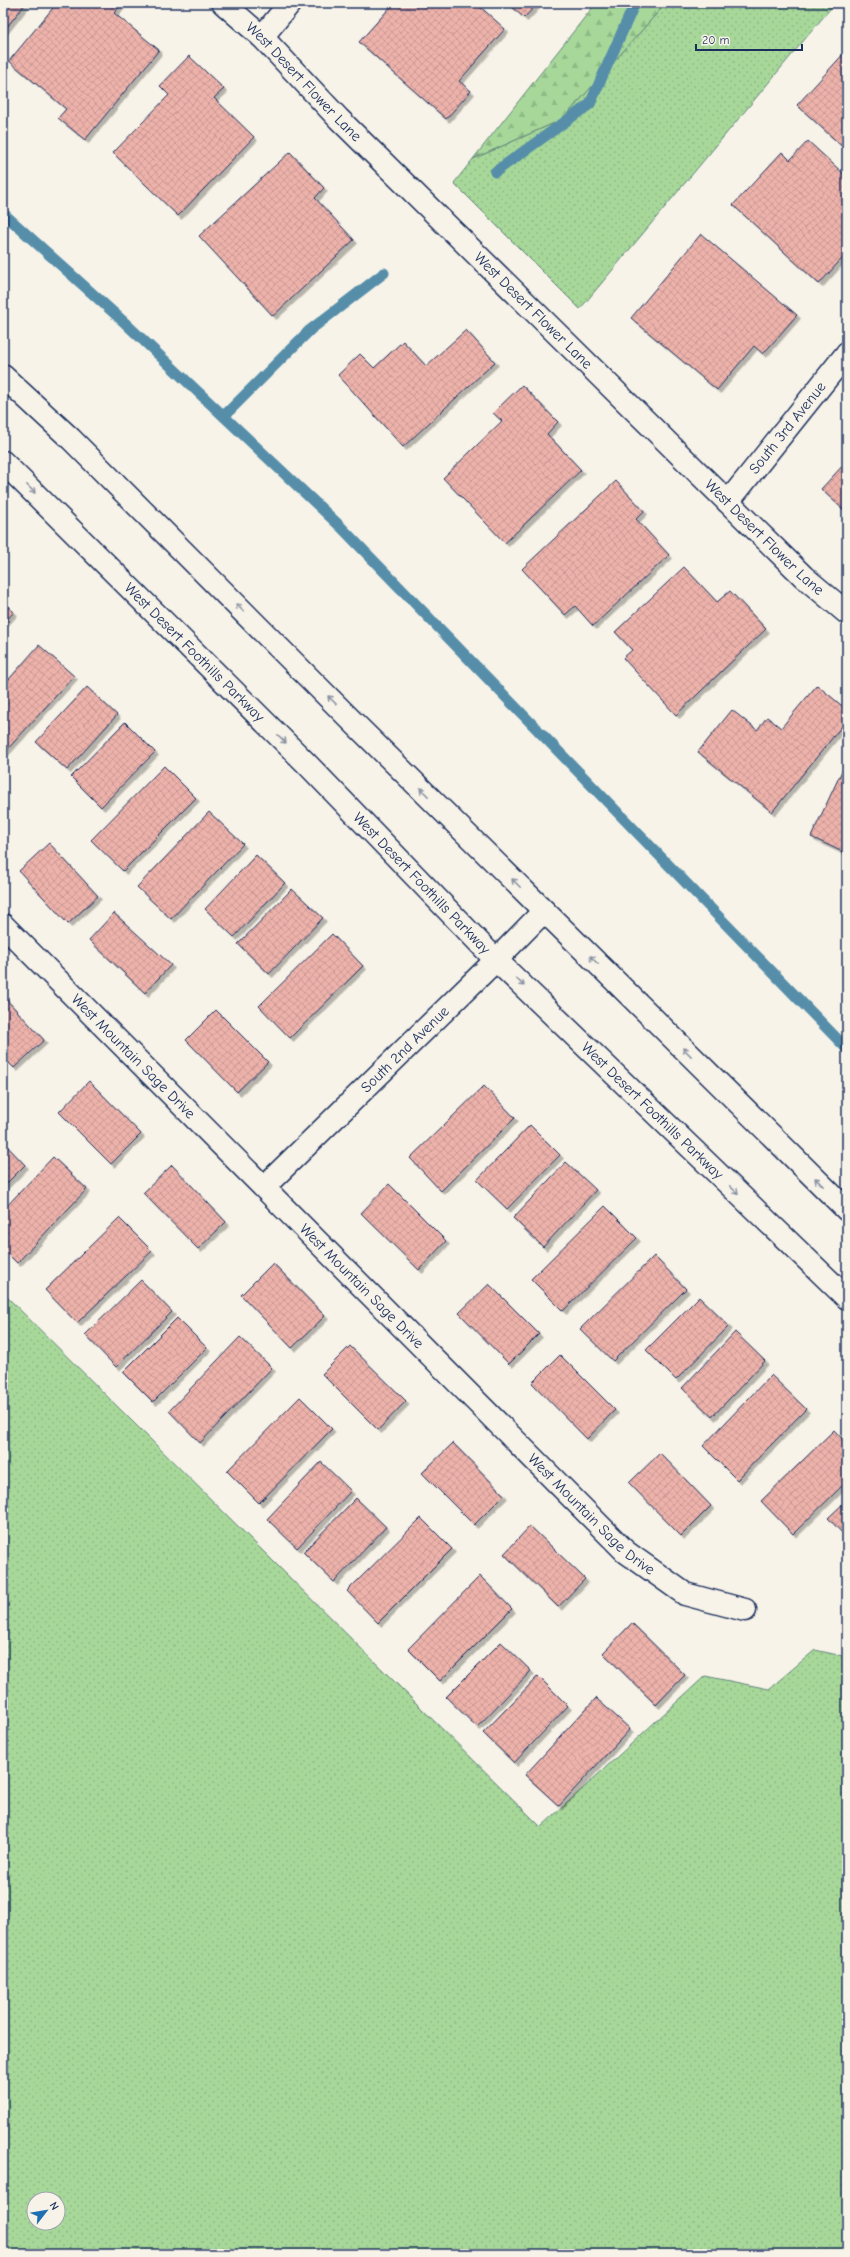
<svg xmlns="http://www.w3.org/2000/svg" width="850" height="2257" font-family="'Comic Neue',sans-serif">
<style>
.grass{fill:url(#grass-dots);stroke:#61847c;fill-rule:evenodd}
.forest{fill:url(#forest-firs);stroke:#61847c}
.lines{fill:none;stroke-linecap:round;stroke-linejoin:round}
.stream{stroke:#578eaa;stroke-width:11}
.building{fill:url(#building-cross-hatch);stroke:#1b2f5e;filter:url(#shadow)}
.street-casing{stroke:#1b2f5e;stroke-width:25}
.secondary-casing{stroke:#1b2f5e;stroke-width:25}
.street{stroke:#f7f3e8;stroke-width:22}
.secondary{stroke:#f7f3e8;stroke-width:22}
.oneway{stroke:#8991a3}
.labels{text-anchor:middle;stroke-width:3;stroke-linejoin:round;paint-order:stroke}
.street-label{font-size:15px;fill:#1b2f5e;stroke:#f7f3e8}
</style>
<defs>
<pattern id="grass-dots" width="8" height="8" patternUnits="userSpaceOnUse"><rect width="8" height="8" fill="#a7d899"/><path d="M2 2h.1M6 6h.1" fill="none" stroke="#8fba86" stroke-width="1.8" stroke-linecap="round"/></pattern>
<pattern id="forest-firs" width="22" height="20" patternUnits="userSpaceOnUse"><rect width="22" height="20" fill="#a7d899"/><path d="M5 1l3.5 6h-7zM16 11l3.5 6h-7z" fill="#8fba86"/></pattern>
<pattern id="building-cross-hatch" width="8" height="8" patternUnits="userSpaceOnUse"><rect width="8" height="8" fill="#edb2aa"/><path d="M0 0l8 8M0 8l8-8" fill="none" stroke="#cb9995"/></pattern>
<filter id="shadow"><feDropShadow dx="3.5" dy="3.5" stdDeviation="0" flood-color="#0004"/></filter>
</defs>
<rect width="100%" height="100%" fill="#f7f3e8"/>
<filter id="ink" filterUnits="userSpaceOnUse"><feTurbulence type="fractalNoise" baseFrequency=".025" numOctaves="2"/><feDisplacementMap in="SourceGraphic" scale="8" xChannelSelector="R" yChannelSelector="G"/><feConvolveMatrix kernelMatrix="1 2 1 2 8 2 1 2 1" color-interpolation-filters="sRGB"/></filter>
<g filter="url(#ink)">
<g class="grass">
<polygon points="666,3 835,3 580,309 454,183 473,159 563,119"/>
<path d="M3,1293L541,1827L705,1676L769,1689L815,1650L847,1657V2254H3ZM34,2199H58V2223H34Z"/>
</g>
<polygon class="forest" points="596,3 666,3 563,119 473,159"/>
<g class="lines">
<g class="stream">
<polyline points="495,172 590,104 635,3"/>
<polyline points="3,213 124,322 341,527 847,1049"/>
<polyline points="224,416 310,330 384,273"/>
</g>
</g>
<g class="building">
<polygon points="3,3 26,3 3,32"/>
<polygon points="57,3 123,3 114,13 159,50 85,140 58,118 66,109 9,61"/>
<polygon points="394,3 476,3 505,29 459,81 471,91 446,119 359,42"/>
<polygon points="508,3 538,3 524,18"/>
<polygon points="847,50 847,151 797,105"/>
<polygon points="189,56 224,89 214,98 254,137 178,216 113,153 169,95 160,86"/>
<polygon points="808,141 847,177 847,253 819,284 733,205 782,152 790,160"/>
<polygon points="290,152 324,188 315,198 354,240 273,316 199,236"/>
<polygon points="701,234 797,315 763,354 754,346 717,390 631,318"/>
<polygon points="466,330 495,362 403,447 338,375 360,354 374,368 403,341 426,366"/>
<polygon points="522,385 558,422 547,434 581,470 505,543 443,478 502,421 493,413"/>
<polygon points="847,461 847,513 821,489"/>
<polygon points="616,481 644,511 636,519 669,555 593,626 575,606 565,615 522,569"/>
<polygon points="684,567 717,602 730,591 766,629 676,715 623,658 632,650 615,632"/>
<polygon points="3,602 14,612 3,624"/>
<polygon points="39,645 74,676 5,752 3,750 3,686"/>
<polygon points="817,685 847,710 847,720 772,812 698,752 732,710 757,730 767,717 781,728"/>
<polygon points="87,687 117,715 67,770 36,742"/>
<polygon points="125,722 155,752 101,807 71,777"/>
<polygon points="847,760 847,854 811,837"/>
<polygon points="164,766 196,798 123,871 91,840"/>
<polygon points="209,812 243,844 171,919 137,887"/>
<polygon points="49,843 98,896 68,924 19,871"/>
<polygon points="256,855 285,883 234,937 205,909"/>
<polygon points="292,889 323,918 269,974 238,944"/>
<polygon points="114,913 171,965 145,993 89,940"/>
<polygon points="332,934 363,966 290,1038 259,1006"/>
<polygon points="3,996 44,1040 14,1068 3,1057"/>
<polygon points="216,1010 268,1062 237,1092 186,1040"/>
<polygon points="89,1081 141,1134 111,1164 59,1112"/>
<polygon points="484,1086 515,1118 441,1191 410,1158"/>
<polygon points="530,1125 560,1155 507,1209 477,1180"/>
<polygon points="3,1142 25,1165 3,1187"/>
<polygon points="53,1157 87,1189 17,1263 3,1249 3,1210"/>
<polygon points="566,1162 596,1190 543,1247 513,1218"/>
<polygon points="172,1165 226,1222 198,1249 143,1193"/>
<polygon points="389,1184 446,1241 419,1270 361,1213"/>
<polygon points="605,1206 637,1238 563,1311 531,1279"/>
<polygon points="119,1218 152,1251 77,1323 45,1290"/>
<polygon points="654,1256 686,1289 613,1361 580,1329"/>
<polygon points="273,1263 325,1316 292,1348 241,1295"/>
<polygon points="141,1280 172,1312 116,1367 85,1335"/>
<polygon points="489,1284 539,1334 509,1364 459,1313"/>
<polygon points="699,1297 729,1326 676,1380 646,1350"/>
<polygon points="177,1318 207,1348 153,1402 123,1372"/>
<polygon points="735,1332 765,1361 712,1417 682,1388"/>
<polygon points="240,1337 272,1368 200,1443 169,1411"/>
<polygon points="350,1346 406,1401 378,1430 322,1374"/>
<polygon points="560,1355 615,1410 587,1439 532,1383"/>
<polygon points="771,1375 806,1409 737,1480 703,1446"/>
<polygon points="300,1397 332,1429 259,1503 227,1471"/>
<polygon points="834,1430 847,1444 847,1481 793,1534 761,1501"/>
<polygon points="453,1443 504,1495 474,1525 422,1473"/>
<polygon points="660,1453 711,1506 681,1536 629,1483"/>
<polygon points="321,1462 351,1491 297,1548 267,1519"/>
<polygon points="356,1498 386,1527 334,1582 303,1552"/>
<polygon points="847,1500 847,1538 828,1518"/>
<polygon points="421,1518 452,1549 378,1623 347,1591"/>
<polygon points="530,1526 585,1579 558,1607 504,1554"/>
<polygon points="480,1576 512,1609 440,1681 408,1649"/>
<polygon points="632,1623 685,1675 656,1705 603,1653"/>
<polygon points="501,1642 531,1671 477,1727 446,1697"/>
<polygon points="538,1676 568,1706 514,1763 483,1733"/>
<polygon points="596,1698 630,1729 559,1806 525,1775"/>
</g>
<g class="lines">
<g class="street-casing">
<g id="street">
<path id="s1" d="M223,3L262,37L339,119L804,577L847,613"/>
<polyline points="262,37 290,3"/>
<path id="s2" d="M728,502L847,353"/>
<path id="s3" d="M3,925L626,1552L685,1594L745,1610"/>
<path id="s4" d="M264,1187L496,960L544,911"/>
</g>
</g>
<g class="secondary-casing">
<g id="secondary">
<polyline points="3,376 71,439 350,719 847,1210"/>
<path id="s5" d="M3,462L306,763L496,960L847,1298"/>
</g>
</g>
<use href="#street" class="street"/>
<use href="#secondary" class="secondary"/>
</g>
<defs><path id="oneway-shaft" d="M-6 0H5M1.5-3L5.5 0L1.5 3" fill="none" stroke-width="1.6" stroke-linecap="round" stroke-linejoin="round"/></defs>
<g class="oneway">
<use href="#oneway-shaft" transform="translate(31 489) rotate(45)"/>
<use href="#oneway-shaft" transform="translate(240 608) rotate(-135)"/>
<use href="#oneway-shaft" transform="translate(332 700) rotate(-135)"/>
<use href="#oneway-shaft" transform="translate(282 739) rotate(45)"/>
<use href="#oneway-shaft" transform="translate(424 792) rotate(-135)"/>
<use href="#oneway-shaft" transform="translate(516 883) rotate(-135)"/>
<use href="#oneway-shaft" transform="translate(594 960) rotate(-135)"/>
<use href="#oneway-shaft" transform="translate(520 982) rotate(44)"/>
<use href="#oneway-shaft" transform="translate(687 1052) rotate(-135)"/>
<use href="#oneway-shaft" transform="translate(819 1182) rotate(-135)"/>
<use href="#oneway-shaft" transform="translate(734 1190) rotate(44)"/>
</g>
</g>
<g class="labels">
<g class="street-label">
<text dy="5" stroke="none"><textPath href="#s1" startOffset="113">West Desert Flower Lane</textPath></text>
<text dy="5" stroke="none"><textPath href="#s1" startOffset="437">West Desert Flower Lane</textPath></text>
<text dy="5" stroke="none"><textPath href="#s2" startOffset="95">South 3rd Avenue</textPath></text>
<text dy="5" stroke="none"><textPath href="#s1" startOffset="761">West Desert Flower Lane</textPath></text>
<text dy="5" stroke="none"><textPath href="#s5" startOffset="270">West Desert Foothills Parkway</textPath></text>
<text dy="5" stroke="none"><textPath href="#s5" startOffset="594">West Desert Foothills Parkway</textPath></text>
<text dy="5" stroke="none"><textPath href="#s4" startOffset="197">South 2nd Avenue</textPath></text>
<text dy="5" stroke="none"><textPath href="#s3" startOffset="185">West Mountain Sage Drive</textPath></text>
<text dy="5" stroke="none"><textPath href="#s5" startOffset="918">West Desert Foothills Parkway</textPath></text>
<text dy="5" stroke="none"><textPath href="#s3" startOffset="509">West Mountain Sage Drive</textPath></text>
<text dy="5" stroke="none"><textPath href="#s3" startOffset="833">West Mountain Sage Drive</textPath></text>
</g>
</g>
<rect width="850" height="2257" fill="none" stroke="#f7f3e8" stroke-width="16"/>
<rect x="8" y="8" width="834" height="2241" fill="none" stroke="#1b2f5e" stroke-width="1.5" filter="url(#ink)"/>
<g transform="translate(46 2211) rotate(59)"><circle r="19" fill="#f7f3e8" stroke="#9fa5b1"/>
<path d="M0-3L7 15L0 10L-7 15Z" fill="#1f6fb2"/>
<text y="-6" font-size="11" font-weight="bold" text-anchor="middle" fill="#1b2f5e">N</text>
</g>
<path d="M696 44v6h106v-6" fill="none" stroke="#1b2f5e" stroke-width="2"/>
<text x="702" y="44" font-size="12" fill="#1b2f5e" stroke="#f7f3e8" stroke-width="3" paint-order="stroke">20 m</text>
</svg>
